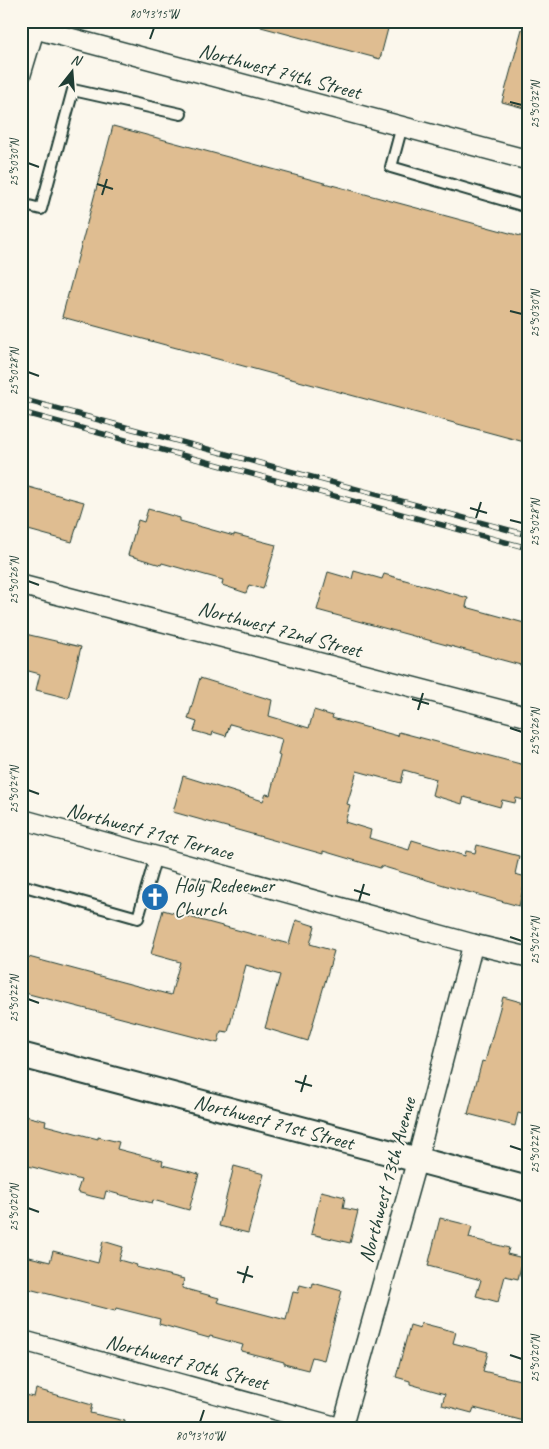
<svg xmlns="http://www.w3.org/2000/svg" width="549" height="1449" font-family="Caveat,sans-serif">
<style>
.building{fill:#dfbd91;stroke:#1f3d34}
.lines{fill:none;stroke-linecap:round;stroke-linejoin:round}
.service-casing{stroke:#1f3d34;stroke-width:14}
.minor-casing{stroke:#1f3d34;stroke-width:22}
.tertiary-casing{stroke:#1f3d34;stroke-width:28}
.service{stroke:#fbf7ec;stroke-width:10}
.minor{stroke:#fbf7ec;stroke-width:19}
.tertiary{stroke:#fbf7ec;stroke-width:24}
.rail-casing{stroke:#1f3d34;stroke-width:5.5}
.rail{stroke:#fbf7ec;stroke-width:4;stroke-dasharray:11;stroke-linecap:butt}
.ticks{fill:none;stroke:#1f3d34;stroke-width:2}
.labels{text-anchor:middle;stroke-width:4;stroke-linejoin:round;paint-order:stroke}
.street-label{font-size:21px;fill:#1f3d34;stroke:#fbf7ec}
.poi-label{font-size:21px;fill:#1f3d34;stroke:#fbf7ec;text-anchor:start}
.neatline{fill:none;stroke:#1f3d34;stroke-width:2}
.ticks-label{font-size:12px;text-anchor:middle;fill:#1f3d34}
</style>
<rect width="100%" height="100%" fill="#fbf7ec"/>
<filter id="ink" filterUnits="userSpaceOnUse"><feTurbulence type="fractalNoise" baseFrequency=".02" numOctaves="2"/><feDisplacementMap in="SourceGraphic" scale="10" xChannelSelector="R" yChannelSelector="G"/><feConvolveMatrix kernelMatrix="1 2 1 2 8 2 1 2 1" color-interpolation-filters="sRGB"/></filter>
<g filter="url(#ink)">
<g class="building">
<polygon points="261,21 390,21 380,59 261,27"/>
<polygon points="522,29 528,29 528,109 502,102"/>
<polygon points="113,126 528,238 528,443 62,317"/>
<polygon points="21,485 84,502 72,542 21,528"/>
<polygon points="148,509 180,518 180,521 234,536 234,534 276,545 263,589 249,585 246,593 222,585 223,580 162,563 161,565 128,555 138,520 144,522"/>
<polygon points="354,571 382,579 384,574 468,598 466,607 528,624 528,667 317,610 328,572 352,579"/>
<polygon points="21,633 81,647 68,698 36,690 40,674 21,669"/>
<polygon points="200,678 272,700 269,716 309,728 314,710 333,716 332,718 398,736 399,732 528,766 528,801 516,798 515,803 502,800 500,807 464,797 462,804 432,795 436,779 404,770 401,783 357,771 347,804 350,805 345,822 371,830 369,838 409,850 412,840 465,856 466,851 475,853 477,845 519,856 515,874 526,877 519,906 457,889 381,866 380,868 323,851 323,854 173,812 183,776 263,801 266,794 270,795 280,756 278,755 282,739 230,724 226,736 213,732 212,736 194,731 197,722 188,719"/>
<polygon points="163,910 289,944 296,920 315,926 310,944 334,951 308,1041 265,1028 280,975 246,965 228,1032 221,1031 218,1043 21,992 21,955 171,995 180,962 151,954"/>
<polygon points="503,997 528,1004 528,1116 518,1113 515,1126 468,1114 482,1061 485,1062"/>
<polygon points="21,1115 46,1121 45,1125 98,1139 98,1137 119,1142 117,1149 163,1161 162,1165 199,1174 189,1210 153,1200 152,1203 106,1191 104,1199 91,1196 77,1192 81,1180 21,1164"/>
<polygon points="234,1166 264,1174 248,1233 219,1226"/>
<polygon points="321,1191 345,1197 343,1208 358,1211 350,1243 311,1234"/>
<polygon points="440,1218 472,1226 469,1238 509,1248 507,1254 523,1258 518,1279 505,1276 498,1302 476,1296 481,1280 428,1266"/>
<polygon points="103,1241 123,1247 119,1260 137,1265 136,1267 184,1279 182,1288 219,1298 217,1302 286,1320 293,1292 298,1293 300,1285 312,1288 313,1283 342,1291 324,1360 312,1357 308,1370 284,1364 284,1362 241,1351 243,1345 210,1336 209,1338 159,1324 160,1319 116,1308 115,1311 21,1287 21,1255 50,1262 53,1251 98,1263"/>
<polygon points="421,1323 456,1332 453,1343 488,1352 483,1371 528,1382 528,1422 474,1408 472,1413 442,1405 445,1394 410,1384 410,1381 396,1377 410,1325 420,1328"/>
<polygon points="36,1389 92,1405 90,1413 125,1421 124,1428 21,1428 21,1394 34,1397"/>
</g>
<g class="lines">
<g class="service-casing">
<g id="service">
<polyline points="402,126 391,167 528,207"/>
<polyline points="21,204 41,209 73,90 181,114"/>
<polyline points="21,885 138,918 156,856"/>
</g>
</g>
<g class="minor-casing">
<g id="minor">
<polyline points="21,25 528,160"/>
<polyline points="21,74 37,21"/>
<polyline points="21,585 528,717"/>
<polyline points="21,819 473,944 528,957"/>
<polyline points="21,1340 341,1428"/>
<polyline points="342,1428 417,1160 473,944"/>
</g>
</g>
<g class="tertiary-casing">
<polyline id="tertiary" points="21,1055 528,1189"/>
</g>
<use href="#service" class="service"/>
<use href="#minor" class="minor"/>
<use href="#tertiary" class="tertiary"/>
<g class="rail-casing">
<g id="rail">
<polyline points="21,399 528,535"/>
<polyline points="21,412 528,548"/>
</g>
</g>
<use href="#rail" class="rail"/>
</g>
</g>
<path class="ticks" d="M150,39L154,28M510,102L522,105M28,163L39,167M97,184L113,189M102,195L107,179M510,311L522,314M28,372L39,376M470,508L487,513M476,518L481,502M510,520L522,523M28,581L39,585M412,699L429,704M418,710L423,693M510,728L522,732M28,790L39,794M354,890L370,895M359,901L364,884M510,937L522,941M28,999L39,1003M295,1081L312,1086M301,1092L306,1075M510,1146L522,1150M28,1208L39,1212M237,1272L253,1277M243,1283L248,1266M510,1355L522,1359M200,1422L204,1410"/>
<defs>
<g id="church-disc" transform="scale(1.4375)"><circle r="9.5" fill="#1f6fb2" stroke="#fbf7ec"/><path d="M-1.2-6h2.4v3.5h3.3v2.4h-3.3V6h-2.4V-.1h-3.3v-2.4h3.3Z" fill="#fff"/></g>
</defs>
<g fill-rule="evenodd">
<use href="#church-disc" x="155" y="897"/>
</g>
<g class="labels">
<g class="street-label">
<text transform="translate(280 71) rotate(15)" y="7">Northwest 74th Street</text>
<text transform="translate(280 629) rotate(15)" y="7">Northwest 72nd Street</text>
<text transform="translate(150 831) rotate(15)" y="7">Northwest 71st Terrace</text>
<text transform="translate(274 1122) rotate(15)" y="7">Northwest 71st Street</text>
<text transform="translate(387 1180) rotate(-75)" y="7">Northwest 13th Avenue</text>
<text transform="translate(187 1362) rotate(15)" y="7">Northwest 70th Street</text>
</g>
<g class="poi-label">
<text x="174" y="892">Holy Redeemer<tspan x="174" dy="24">Church</tspan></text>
</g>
</g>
<rect width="549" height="1449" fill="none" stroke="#fbf7ec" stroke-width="55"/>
<g transform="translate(72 72) rotate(17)" stroke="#fbf7ec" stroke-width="4" paint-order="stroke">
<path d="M0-4L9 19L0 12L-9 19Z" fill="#1f3d34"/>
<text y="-8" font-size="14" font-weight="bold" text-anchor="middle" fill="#1f3d34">N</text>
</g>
<rect x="28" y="28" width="494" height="1394" class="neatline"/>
<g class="ticks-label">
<text x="154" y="18">80°13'15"W</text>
<text transform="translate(535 105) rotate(-90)" y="4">25°50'32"N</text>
<text transform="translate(14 163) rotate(-90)" y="4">25°50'30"N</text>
<text transform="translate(535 314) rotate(-90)" y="4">25°50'30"N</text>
<text transform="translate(14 372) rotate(-90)" y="4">25°50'28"N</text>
<text transform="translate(535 523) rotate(-90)" y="4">25°50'28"N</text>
<text transform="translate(14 581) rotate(-90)" y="4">25°50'26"N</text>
<text transform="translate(535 732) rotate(-90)" y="4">25°50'26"N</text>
<text transform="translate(14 790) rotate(-90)" y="4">25°50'24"N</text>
<text transform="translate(535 941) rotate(-90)" y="4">25°50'24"N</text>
<text transform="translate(14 999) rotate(-90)" y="4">25°50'22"N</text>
<text transform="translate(535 1150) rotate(-90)" y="4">25°50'22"N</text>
<text transform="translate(14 1208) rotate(-90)" y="4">25°50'20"N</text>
<text transform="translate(535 1359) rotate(-90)" y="4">25°50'20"N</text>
<text x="200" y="1440">80°13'10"W</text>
</g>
</svg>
